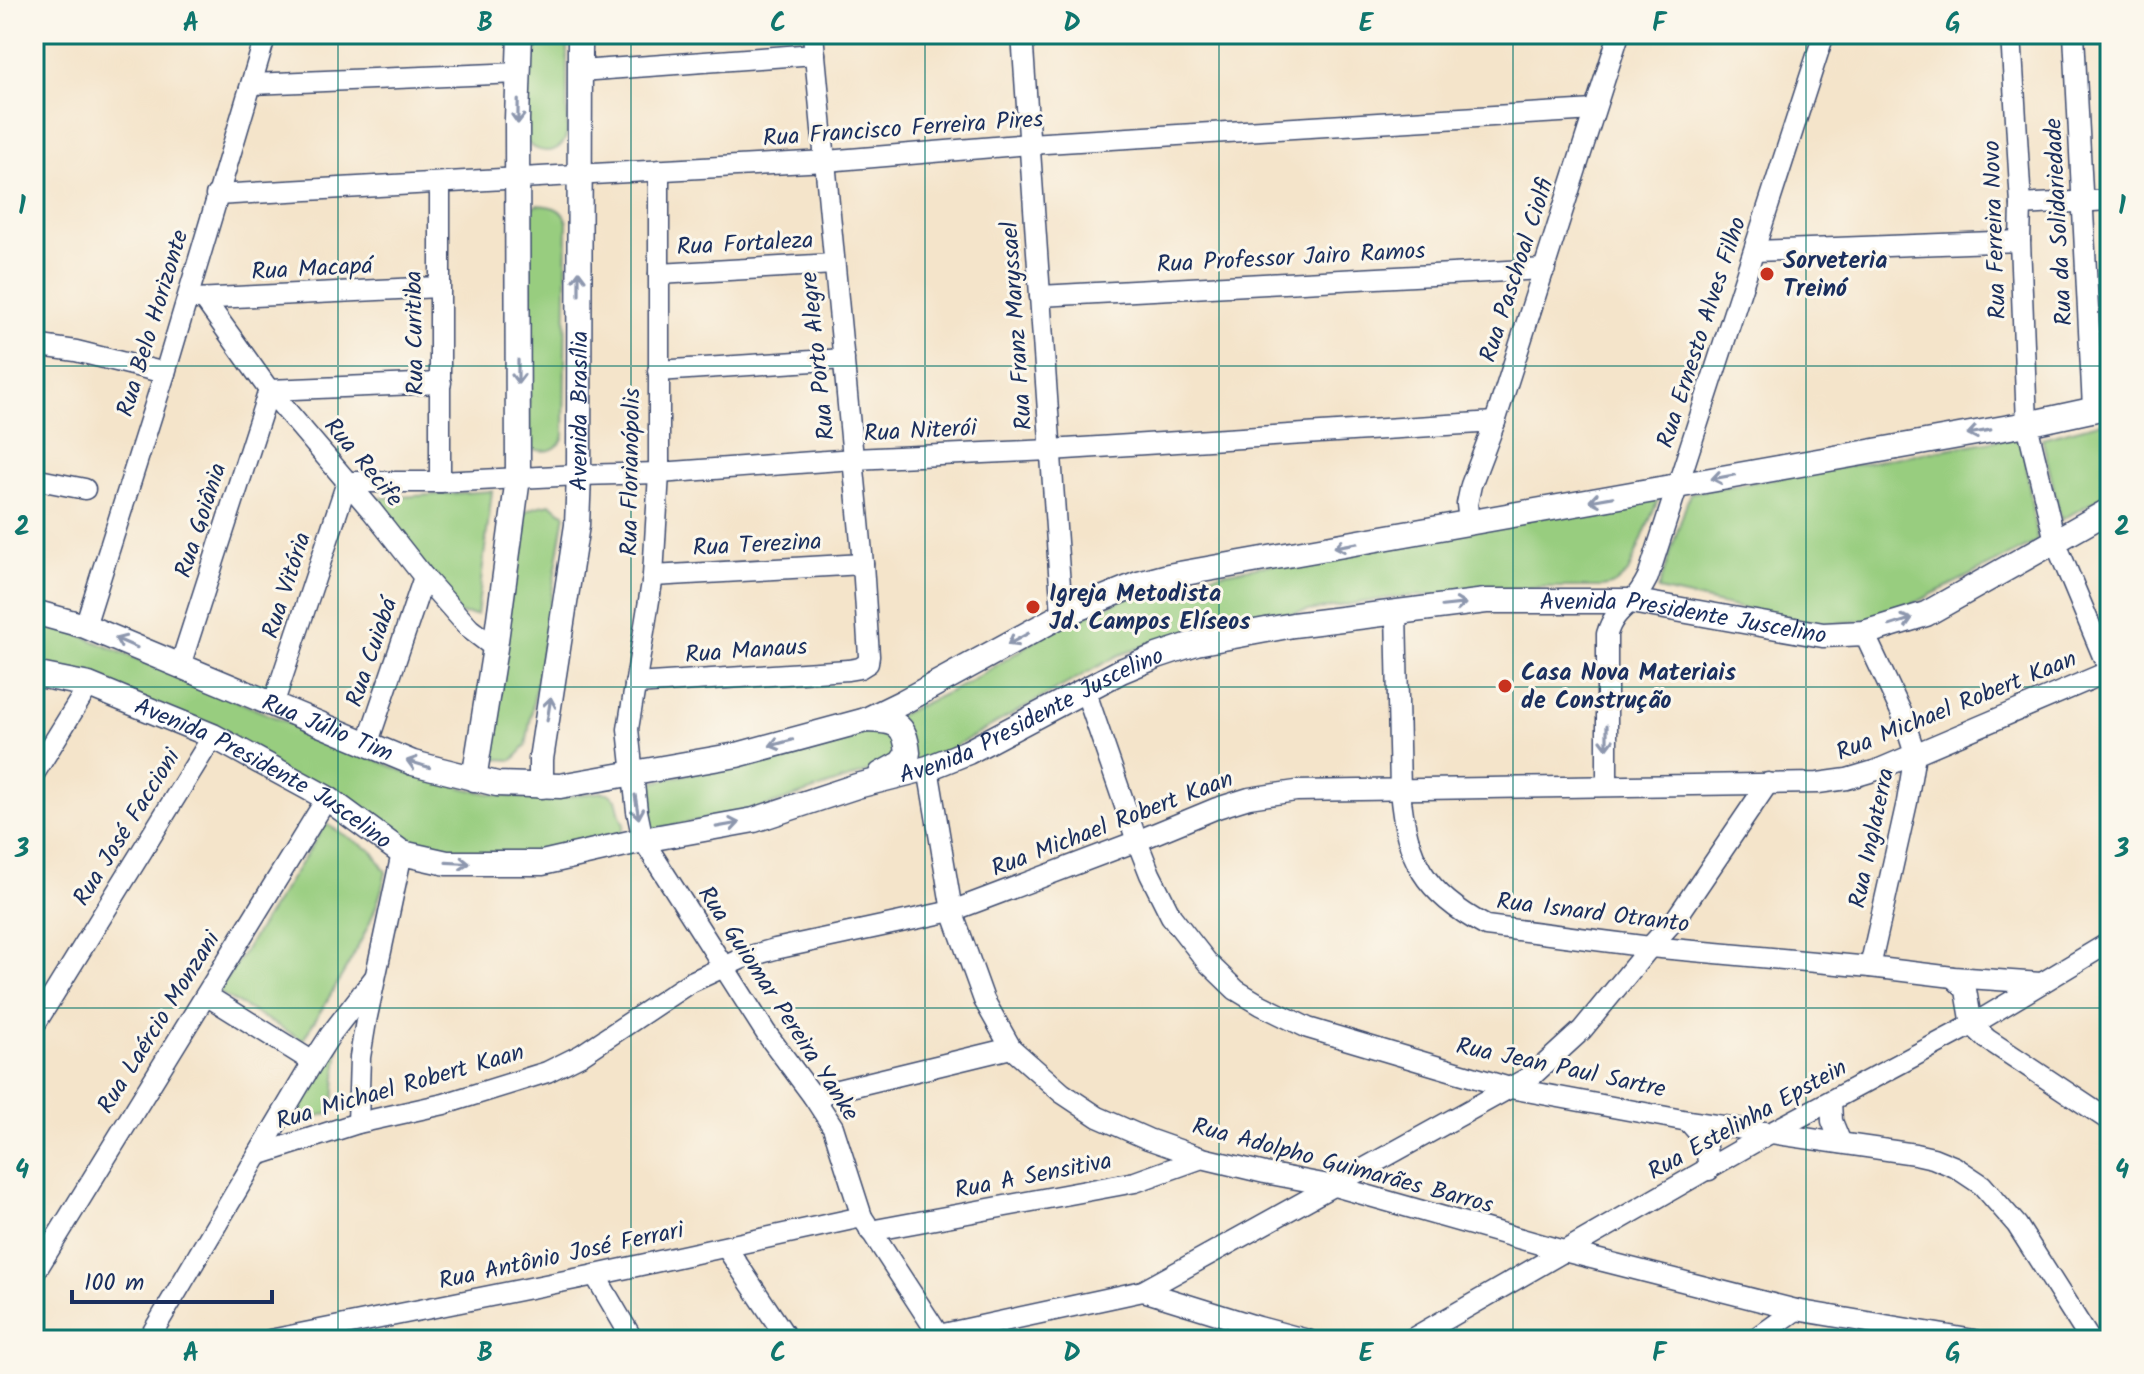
<svg xmlns="http://www.w3.org/2000/svg" width="2144" height="1374" font-family="Kalam,sans-serif">
<style>
.park{fill:#98cd7f;stroke:#5a7e6e;stroke-width:2}
.lines{fill:none;stroke-linecap:round;stroke-linejoin:round}
.minor-casing{stroke:#3c4a6e;stroke-width:23}
.major-casing{stroke:#3c4a6e;stroke-width:27}
.minor{stroke:#fff;stroke-width:20}
.major{stroke:#fff;stroke-width:24}
.oneway{stroke:#8d97ae}
.grid{fill:none;stroke:#0f766e;stroke-width:2;stroke-opacity:0.55}
.poi-dot{fill:#c8321e;stroke:#fbf7ec;stroke-width:3}
.labels{text-anchor:middle;stroke-width:6;stroke-linejoin:round;paint-order:stroke}
.street-label{font-size:24px;fill:#1b2f5e;stroke:#fbf7ec}
.poi-label{font-size:24px;font-weight:bold;fill:#1b2f5e;stroke:#fbf7ec;text-anchor:start}
.neatline{fill:none;stroke:#0f766e;stroke-width:3}
.grid-label{font-size:26px;text-anchor:middle;font-weight:bold;fill:#0f766e}
</style>
<rect width="100%" height="100%" fill="#fbf7ec"/>
<filter id="ink" filterUnits="userSpaceOnUse"><feTurbulence type="fractalNoise" baseFrequency=".0125" numOctaves="2"/><feDisplacementMap in="SourceGraphic" scale="16" xChannelSelector="R" yChannelSelector="G"/><feConvolveMatrix kernelMatrix="1 2 1 2 8 2 1 2 1" color-interpolation-filters="sRGB"/></filter>
<filter id="wash" filterUnits="userSpaceOnUse"><feTurbulence type="fractalNoise" baseFrequency=".006" numOctaves="4" result="noise"/><feDisplacementMap in="SourceGraphic" scale="32" xChannelSelector="R" yChannelSelector="G"/><feGaussianBlur stdDeviation="1.8" result="paint"/><feColorMatrix in="noise" values="0 0 0 0 0 0 0 0 0 0 0 0 0 0 0 0 0 1.4 0 .05"/><feComposite in="paint" operator="in"/></filter>
<g filter="url(#wash)">
<rect width="100%" height="100%" fill="#f4e4ca"/>
<g class="park">
<path d="M523,34H567V133C562,156 537,156 524,139Z"/>
<path d="M537,205C551,206 562,207 567,222L564,436C558,452 544,453 529,448L527,211Z"/>
<polygon points="2110,420 2110,493 2061,520 2042,438"/>
<polygon points="2022,436 2037,542 1882,619 1817,625 1658,590 1690,493"/>
<polygon points="492,491 477,615 458,614 369,499"/>
<polygon points="1660,495 1628,573 1615,584 1603,587 1542,587 1390,598 1195,629 1119,655 935,757 915,764 895,717 968,683 1059,626 1161,584"/>
<path d="M551,504L565,514L526,746L513,760L496,759L489,754L520,516C529,508 539,506 551,504Z"/>
<path d="M34,621L68,630L405,772C445,783 485,796 527,798C551,800 576,795 601,792L608,793L616,799L620,815L624,825L620,835L541,857L403,848L323,793L34,670Z"/>
<polygon points="859,731 873,732 896,743 897,762 767,806 649,831 638,793 647,784"/>
<path d="M326,824L372,851L386,872C375,929 333,990 303,1040L218,992Z"/>
<polygon points="339,1043 333,1112 282,1126"/>
</g>
</g>
<g filter="url(#ink)">
<g class="lines">
<g class="minor-casing">
<g id="minor">
<polyline points="1022,34 1062,615"/>
<polyline points="2011,34 2021,205 2020,241 2027,424 2055,541 2110,673"/>
<polyline points="2074,34 2093,408"/>
<polyline points="580,71 815,54"/>
<polyline points="252,84 519,73"/>
<polyline points="659,170 659,473 653,576 628,729 637,811 643,840 766,1033 813,1096 833,1127 862,1217 942,1340"/>
<polyline points="440,183 440,482"/>
<polyline points="216,195 826,161 1029,144 1594,110"/>
<polyline points="2021,205 2110,200"/>
<polyline points="1755,251 2020,241"/>
<polyline points="659,274 834,264"/>
<polyline points="1040,296 1545,269"/>
<polyline points="195,299 439,287"/>
<polyline points="204,299 269,390 372,511 424,577 470,629 495,648"/>
<polyline points="34,345 76,351 165,373"/>
<polyline points="658,371 844,359"/>
<polyline points="34,479 85,489"/>
<polyline points="1469,523 1467,504 1471,485 1495,422 1619,34"/>
<polyline points="653,576 863,564"/>
<path d="M1396,611L1400,790C1406,860 1424,893 1486,926L1650,947L1870,967L1953,977L2041,983"/>
<polyline points="85,626 165,373 266,34"/>
<polyline points="1864,633 1902,714 1915,754 1907,802 1870,967"/>
<polyline points="180,666 269,390 441,383"/>
<polyline points="635,684 848,670 860,668 868,663 869,656 863,564 813,34"/>
<polyline points="1085,690 1137,841 1150,874 1171,916 1207,962 1236,990 1261,1005 1308,1028 1510,1088 1688,1121 1915,1154 1933,1158 1955,1167 1982,1185 2017,1225 2090,1340"/>
<polyline points="273,705 347,482 440,482 579,475 659,473 854,459 1050,450 1495,422"/>
<polyline points="367,745 424,577"/>
<polyline points="928,768 952,911 984,1000 1011,1048 1062,1093 1098,1117 1148,1139 1202,1158 1265,1173 1334,1186 1564,1251 1796,1310 1974,1340"/>
<polyline points="34,774 89,685"/>
<path d="M1607,785V634C1612,617 1620,611 1632,600C1639,594 1644,585 1648,577L1824,34"/>
<polyline points="1953,977 1966,990 1972,1025 1987,1039 2110,1121"/>
<polyline points="206,995 313,1062"/>
<polyline points="34,1026 213,736"/>
<polyline points="813,1096 1011,1048"/>
<polyline points="1831,1101 1832,1121 1841,1143"/>
<polyline points="1688,1121 1705,1140 1709,1170"/>
<polyline points="358,1123 360,1057 366,1021 402,853"/>
<polyline points="258,1155 358,1123 444,1104 547,1072 581,1055 689,983 743,958 775,949 952,911 1137,841 1217,808 1249,798 1296,791 1818,783 1847,779 1877,770 2110,671"/>
<polyline points="870,1231 1135,1182 1202,1158"/>
<polyline points="726,1247 788,1340"/>
<polyline points="34,1274 327,798"/>
<polyline points="595,1275 633,1340"/>
<polyline points="1143,1291 1259,1327 1308,1340"/>
<polyline points="939,1335 1143,1291 1533,1075 1582,1030 1650,947 1677,917 1768,783"/>
<polyline points="148,1340 313,1062 331,1034 375,977"/>
<polyline points="270,1340 595,1275 862,1217"/>
<polyline points="1410,1340 1770,1133 1972,1025 2110,942"/>
<polyline points="1754,1340 1796,1310"/>
</g>
</g>
<g class="major-casing">
<g id="major">
<path id="s1" d="M34,612L85,626L413,763L497,784L560,786L737,755L866,720L901,703L1062,615L1138,584L1168,576L2027,424L2110,406"/>
<path id="s2" d="M34,674L89,685L213,736L327,798L402,853L447,863H542L643,840L754,820L857,786L928,768L968,752L1121,671L1157,656L1196,643L1293,625L1486,601H1631L1823,635L1864,633L1926,614L2110,510"/>
<path d="M866,720C895,721 905,722 908,753L901,763L881,774"/>
<polyline points="474,779 495,648 518,478 517,119 520,34"/>
<path id="s3" d="M541,786V759L577,525L579,475L580,34"/>
</g>
</g>
<use href="#minor" class="minor"/>
<use href="#major" class="major"/>
</g>
<defs><path id="oneway-shaft" d="M-6 0H5M1.5-3L5.5 0L1.5 3" fill="none" stroke-width="1.6" stroke-linecap="round" stroke-linejoin="round" transform="scale(2)"/></defs>
<g class="oneway">
<use href="#oneway-shaft" transform="translate(518 112) rotate(91)"/>
<use href="#oneway-shaft" transform="translate(579 283) rotate(-90)"/>
<use href="#oneway-shaft" transform="translate(518 372) rotate(90)"/>
<use href="#oneway-shaft" transform="translate(1979 432) rotate(170)"/>
<use href="#oneway-shaft" transform="translate(1723 477) rotate(170)"/>
<use href="#oneway-shaft" transform="translate(1601 499) rotate(170)"/>
<use href="#oneway-shaft" transform="translate(1346 545) rotate(170)"/>
<use href="#oneway-shaft" transform="translate(1454 605) rotate(-6)"/>
<use href="#oneway-shaft" transform="translate(1901 622) rotate(-18)"/>
<use href="#oneway-shaft" transform="translate(1018 639) rotate(151)"/>
<use href="#oneway-shaft" transform="translate(126 643) rotate(-157)"/>
<use href="#oneway-shaft" transform="translate(549 709) rotate(-81)"/>
<use href="#oneway-shaft" transform="translate(1607 737) rotate(90)"/>
<use href="#oneway-shaft" transform="translate(781 743) rotate(165)"/>
<use href="#oneway-shaft" transform="translate(418 764) rotate(-163)"/>
<use href="#oneway-shaft" transform="translate(637 807) rotate(81)"/>
<use href="#oneway-shaft" transform="translate(728 825) rotate(-10)"/>
<use href="#oneway-shaft" transform="translate(458 863) rotate(3)"/>
</g>
</g>
<path class="grid" d="M338,34V1340M631,34V1340M925,34V1340M1219,34V1340M1513,34V1340M1806,34V1340M34,366H2110M34,687H2110M34,1008H2110"/>
<g class="poi-dot">
<circle cx="1767" cy="274" r="8"/>
<circle cx="1033" cy="607" r="8"/>
<circle cx="1505" cy="686" r="8"/>
</g>
<g class="labels">
<g class="street-label">
<text transform="translate(903 128) rotate(-4)" y="8">Rua Francisco Ferreira Pires</text>
<text transform="translate(2058 222) rotate(-93)" y="8">Rua da Solidariedade</text>
<text transform="translate(1994 230) rotate(-92)" y="8">Rua Ferreira Novo</text>
<text transform="translate(745 243) rotate(-3)" y="8">Rua Fortaleza</text>
<text transform="translate(1291 257) rotate(-3)" y="8">Rua Professor Jairo Ramos</text>
<text transform="translate(312 268) rotate(-3)" y="8">Rua Macapá</text>
<text transform="translate(1516 270) rotate(-72)" y="8">Rua Paschoal Ciolfi</text>
<text transform="translate(152 323) rotate(-73)" y="8">Rua Belo Horizonte</text>
<text transform="translate(1016 326) rotate(-94)" y="8">Rua Franz Maryssael</text>
<text transform="translate(1701 332) rotate(-72)" y="8">Rua Ernesto Alves Filho</text>
<text transform="translate(414 333) rotate(-91)" y="8">Rua Curitiba</text>
<text transform="translate(817 356) rotate(-96)" y="8">Rua Porto Alegre</text>
<text dy="8" stroke="none"><textPath href="#s3" startOffset="378">Avenida Brasília</textPath></text>
<text transform="translate(920 430) rotate(-3)" y="8">Rua Niterói</text>
<text transform="translate(364 462) rotate(50)" y="8">Rua Recife</text>
<text transform="translate(630 472) rotate(-89)" y="8">Rua Florianópolis</text>
<text transform="translate(200 520) rotate(-72)" y="8">Rua Goiânia</text>
<text transform="translate(757 544) rotate(-3)" y="8">Rua Terezina</text>
<text transform="translate(286 585) rotate(-72)" y="8">Rua Vitória</text>
<text dy="8" stroke="none"><textPath href="#s2" startOffset="1740">Avenida Presidente Juscelino</textPath></text>
<text transform="translate(746 650) rotate(-4)" y="8">Rua Manaus</text>
<text transform="translate(371 652) rotate(-71)" y="8">Rua Cuiabá</text>
<text transform="translate(1956 705) rotate(-22)" y="8">Rua Michael Robert Kaan</text>
<text dy="8" stroke="none"><textPath href="#s2" startOffset="1068">Avenida Presidente Juscelino</textPath></text>
<text dy="8" stroke="none"><textPath href="#s1" startOffset="316">Rua Júlio Tim</textPath></text>
<text dy="8" stroke="none"><textPath href="#s2" startOffset="252">Avenida Presidente Juscelino</textPath></text>
<text transform="translate(1112 823) rotate(-21)" y="8">Rua Michael Robert Kaan</text>
<text transform="translate(126 827) rotate(-58)" y="8">Rua José Faccioni</text>
<text transform="translate(1871 838) rotate(-78)" y="8">Rua Inglaterra</text>
<text transform="translate(1593 912) rotate(7)" y="8">Rua Isnard Otranto</text>
<text transform="translate(779 1003) rotate(57)" y="8">Rua Guiomar Pereira Yanke</text>
<text transform="translate(158 1022) rotate(-58)" y="8">Rua Laércio Monzani</text>
<text transform="translate(1561 1067) rotate(12)" y="8">Rua Jean Paul Sartre</text>
<text transform="translate(400 1086) rotate(-16)" y="8">Rua Michael Robert Kaan</text>
<text transform="translate(1747 1119) rotate(-29)" y="8">Rua Estelinha Epstein</text>
<text transform="translate(1343 1165) rotate(15)" y="8">Rua Adolpho Guimarães Barros</text>
<text transform="translate(1033 1175) rotate(-11)" y="8">Rua A Sensitiva</text>
<text transform="translate(561 1255) rotate(-12)" y="8">Rua Antônio José Ferrari</text>
</g>
<g class="poi-label">
<text x="1783" y="268">Sorveteria<tspan x="1783" dy="28">Treinó</tspan></text>
<text x="1049" y="601">Igreja Metodista<tspan x="1049" dy="28">Jd. Campos Elíseos</tspan></text>
<text x="1521" y="680">Casa Nova Materiais<tspan x="1521" dy="28">de Construção</tspan></text>
</g>
</g>
<rect width="2144" height="1374" fill="none" stroke="#fbf7ec" stroke-width="88"/>
<path d="M72 1290v12h200v-12" fill="none" stroke="#1b2f5e" stroke-width="4"/>
<text x="84" y="1290" font-size="24" fill="#1b2f5e" stroke="#fbf7ec" stroke-width="6" paint-order="stroke">100 m</text>
<rect x="44" y="44" width="2056" height="1286" class="neatline"/>
<g class="grid-label">
<text x="191" y="31">A</text>
<text x="485" y="31">B</text>
<text x="778" y="31">C</text>
<text x="1072" y="31">D</text>
<text x="1366" y="31">E</text>
<text x="1659" y="31">F</text>
<text x="1953" y="31">G</text>
<text x="22" y="214">1</text>
<text x="2122" y="214">1</text>
<text x="22" y="535">2</text>
<text x="2122" y="535">2</text>
<text x="22" y="857">3</text>
<text x="2122" y="857">3</text>
<text x="22" y="1178">4</text>
<text x="2122" y="1178">4</text>
<text x="191" y="1361">A</text>
<text x="485" y="1361">B</text>
<text x="778" y="1361">C</text>
<text x="1072" y="1361">D</text>
<text x="1366" y="1361">E</text>
<text x="1659" y="1361">F</text>
<text x="1953" y="1361">G</text>
</g>
</svg>
